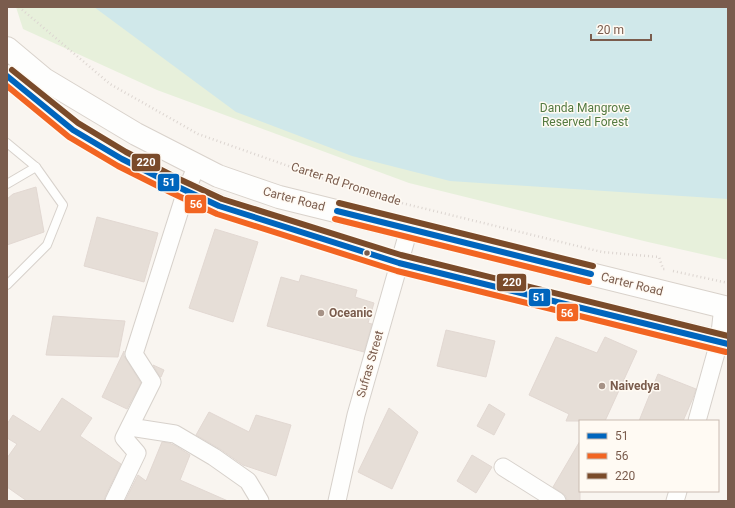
<svg xmlns="http://www.w3.org/2000/svg" width="735" height="508" font-family="Roboto,sans-serif">
<style>
.green{fill:#e7f0db}
.water{fill:#d0e8ea}
.building{fill:#e6ded7;stroke:#e2d8d2}
.lines{fill:none;stroke-linecap:round;stroke-linejoin:round}
.lane-casing{stroke:#d7d1cb;stroke-width:10}
.street-casing{stroke:#d7d1cb;stroke-width:19}
.secondary-casing{stroke:#d9d2cb;stroke-width:24}
.path{stroke:#dcd5d0;stroke-width:2.5;stroke-dasharray:1 3;stroke-linecap:butt}
.lane{stroke:#fefefd;stroke-width:8}
.street{stroke:#fefefd;stroke-width:17}
.secondary{stroke:#fefefd;stroke-width:22}
.bus-1-casing{stroke:#fffaf3;stroke-width:9}
.bus-2-casing{stroke:#fffaf3;stroke-width:9}
.bus-3-casing{stroke:#fffaf3;stroke-width:9}
.bus-1{stroke:#0065bd;stroke-width:6}
.bus-2{stroke:#f26522;stroke-width:6}
.bus-3{stroke:#7a4b2a;stroke-width:6}
.bus-dot{fill:#7a5c4d;stroke:#fffaf3;stroke-width:1.5}
.poi-dot{fill:#a69286;stroke:#fffaf3;stroke-width:1.5}
.labels{text-anchor:middle;stroke-width:3;stroke-linejoin:round;paint-order:stroke}
.park-label{font-size:12px;fill:#537a41;stroke:#fffaf3}
.street-label{font-size:12px;fill:#7a5c4d;stroke:#fffaf3}
.poi-label{font-size:12px;font-weight:bold;fill:#7a5c4d;stroke:#fffaf3;text-anchor:start}
.line-badge{stroke:#fffaf3;stroke-width:1.5}
.badge-label{font-size:11px;text-anchor:middle;font-weight:bold;fill:#fff}
</style>
<rect width="100%" height="100%" fill="#f9f5f0"/>
<polygon class="green" points="16,7 728,7 728,260 648,242 409,183 157,90 23,29"/>
<polygon class="water" points="94,7 728,7 728,199 450,181 352,156 236,112"/>
<g class="building">
<polygon points="36,187 44,232 7,245 7,199 13,194"/>
<polygon points="97,217 158,233 144,282 84,266"/>
<polygon points="215,229 258,242 233,322 189,308"/>
<polygon points="301,275 357,290 355,297 374,303 368,323 372,324 364,352 267,326 281,277 299,282"/>
<polygon points="53,316 125,321 118,357 46,355"/>
<polygon points="446,330 495,341 486,377 437,366"/>
<polygon points="556,337 597,353 605,337 637,351 605,421 566,421 569,414 529,395"/>
<polygon points="124,351 124,356 126,359 141,383 127,409 102,397"/>
<polygon points="153,365 164,370 161,377 160,377"/>
<polygon points="658,374 696,389 693,398 683,421 639,421"/>
<polygon points="62,398 92,418 80,436 121,464 105,497 104,501 27,501 7,487 7,458 17,444 7,438 7,424 13,415 40,432"/>
<polygon points="489,404 505,414 494,435 477,426"/>
<polygon points="389,408 418,432 392,489 358,472"/>
<polygon points="209,412 249,432 256,415 291,425 276,476 243,465 220,449 196,435"/>
<polygon points="580,441 580,501 570,501 566,499 566,496 562,493 553,487"/>
<polygon points="162,442 169,443 176,446 190,455 180,480 228,501 125,501 138,475 146,481"/>
<polygon points="472,455 492,467 476,493 457,481"/>
</g>
<g class="lines">
<g class="lane-casing">
<g id="lane">
<polyline points="7,143 36,167 63,205 47,245 7,285"/>
<polyline points="7,184 36,167"/>
</g>
</g>
<g class="street-casing">
<g id="street">
<polyline points="697,421 719,342 723,306"/>
<polyline points="130,427 175,434 214,457 248,481 260,501"/>
<polyline points="503,467 557,501"/>
<polyline points="114,501 137,453 124,438 152,382 134,354 186,191 197,165"/>
<polyline points="337,501 356,415 409,229"/>
<polyline points="675,501 678,491"/>
</g>
</g>
<g class="secondary-casing">
<g id="secondary">
<polyline points="7,48 44,79 136,134 218,176 279,197 728,308"/>
<polyline points="7,76 73,130 122,159 176,186 219,206 399,263 728,344"/>
</g>
</g>
<g class="path">
<polyline points="19,7 110,84 198,134 373,196 602,252 659,257 663,269 666,269"/>
<polyline points="673,271 728,283"/>
</g>
<use href="#lane" class="lane"/>
<use href="#street" class="street"/>
<use href="#secondary" class="secondary"/>
<g class="bus-1-casing">
<g id="bus-1">
<polyline points="7,76 73,130 122,159 176,186 219,206 399,263 728,344"/>
<polyline points="337,211 591,274"/>
</g>
</g>
<g class="bus-2-casing">
<g id="bus-2">
<polyline points="7,86 69,137 118,166 172,193 217,214 397,271 726,352"/>
<polyline points="335,219 589,282"/>
</g>
</g>
<g class="bus-3-casing">
<g id="bus-3">
<polyline points="12,70 78,123 126,152 179,179 222,199 401,255 728,336"/>
<polyline points="339,203 593,266"/>
</g>
</g>
<use href="#bus-1" class="bus-1"/>
<use href="#bus-2" class="bus-2"/>
<use href="#bus-3" class="bus-3"/>
</g>
<circle class="bus-dot" cx="367" cy="253" r="3.5"/>
<g class="poi-dot">
<circle cx="321" cy="313" r="4"/>
<circle cx="602" cy="386" r="4"/>
</g>
<g class="labels">
<g class="park-label">
<text x="585" y="112">Danda Mangrove<tspan x="585" dy="14">Reserved Forest</tspan></text>
</g>
<g class="street-label">
<text transform="translate(346 184) rotate(18)" y="4">Carter Rd Promenade</text>
<text transform="translate(294 199) rotate(15)" y="4">Carter Road</text>
<text transform="translate(632 284) rotate(14)" y="4">Carter Road</text>
<text transform="translate(370 364) rotate(-74)" y="4">Sufras Street</text>
</g>
<g class="poi-label">
<text x="329" y="317">Oceanic</text>
<text x="610" y="390">Naivedya</text>
</g>
</g>
<g class="line-badge">
<rect x="131" y="153" width="30" height="19" rx="4" fill="#7a4b2a"/>
<rect x="157" y="173" width="23" height="19" rx="4" fill="#0065bd"/>
<rect x="184" y="194" width="23" height="20" rx="4" fill="#f26522"/>
<rect x="496" y="273" width="31" height="19" rx="4" fill="#7a4b2a"/>
<rect x="528" y="288" width="23" height="19" rx="4" fill="#0065bd"/>
<rect x="556" y="303" width="23" height="19" rx="4" fill="#f26522"/>
</g>
<g class="badge-label">
<text x="146" y="166">220</text>
<text x="169" y="186">51</text>
<text x="196" y="208">56</text>
<text x="512" y="286">220</text>
<text x="539" y="301">51</text>
<text x="567" y="317">56</text>
</g>
<rect width="735" height="508" fill="none" stroke="#7a5c4d" stroke-width="16"/>
<rect x="579" y="420" width="140" height="72" fill="#fffaf3" stroke="#cabbb1"/>
<rect x="587" y="433" width="20" height="6" fill="#0065bd" stroke="#cabbb1"/>
<text x="615" y="440" font-size="12" fill="#7a5c4d">51</text>
<rect x="587" y="453" width="20" height="6" fill="#f26522" stroke="#cabbb1"/>
<text x="615" y="460" font-size="12" fill="#7a5c4d">56</text>
<rect x="587" y="473" width="20" height="6" fill="#7a4b2a" stroke="#cabbb1"/>
<text x="615" y="480" font-size="12" fill="#7a5c4d">220</text>
<path d="M591 34v6h60v-6" fill="none" stroke="#7a5c4d" stroke-width="2"/>
<text x="597" y="34" font-size="12" fill="#7a5c4d" stroke="#fffaf3" stroke-width="3" paint-order="stroke">20 m</text>
</svg>
